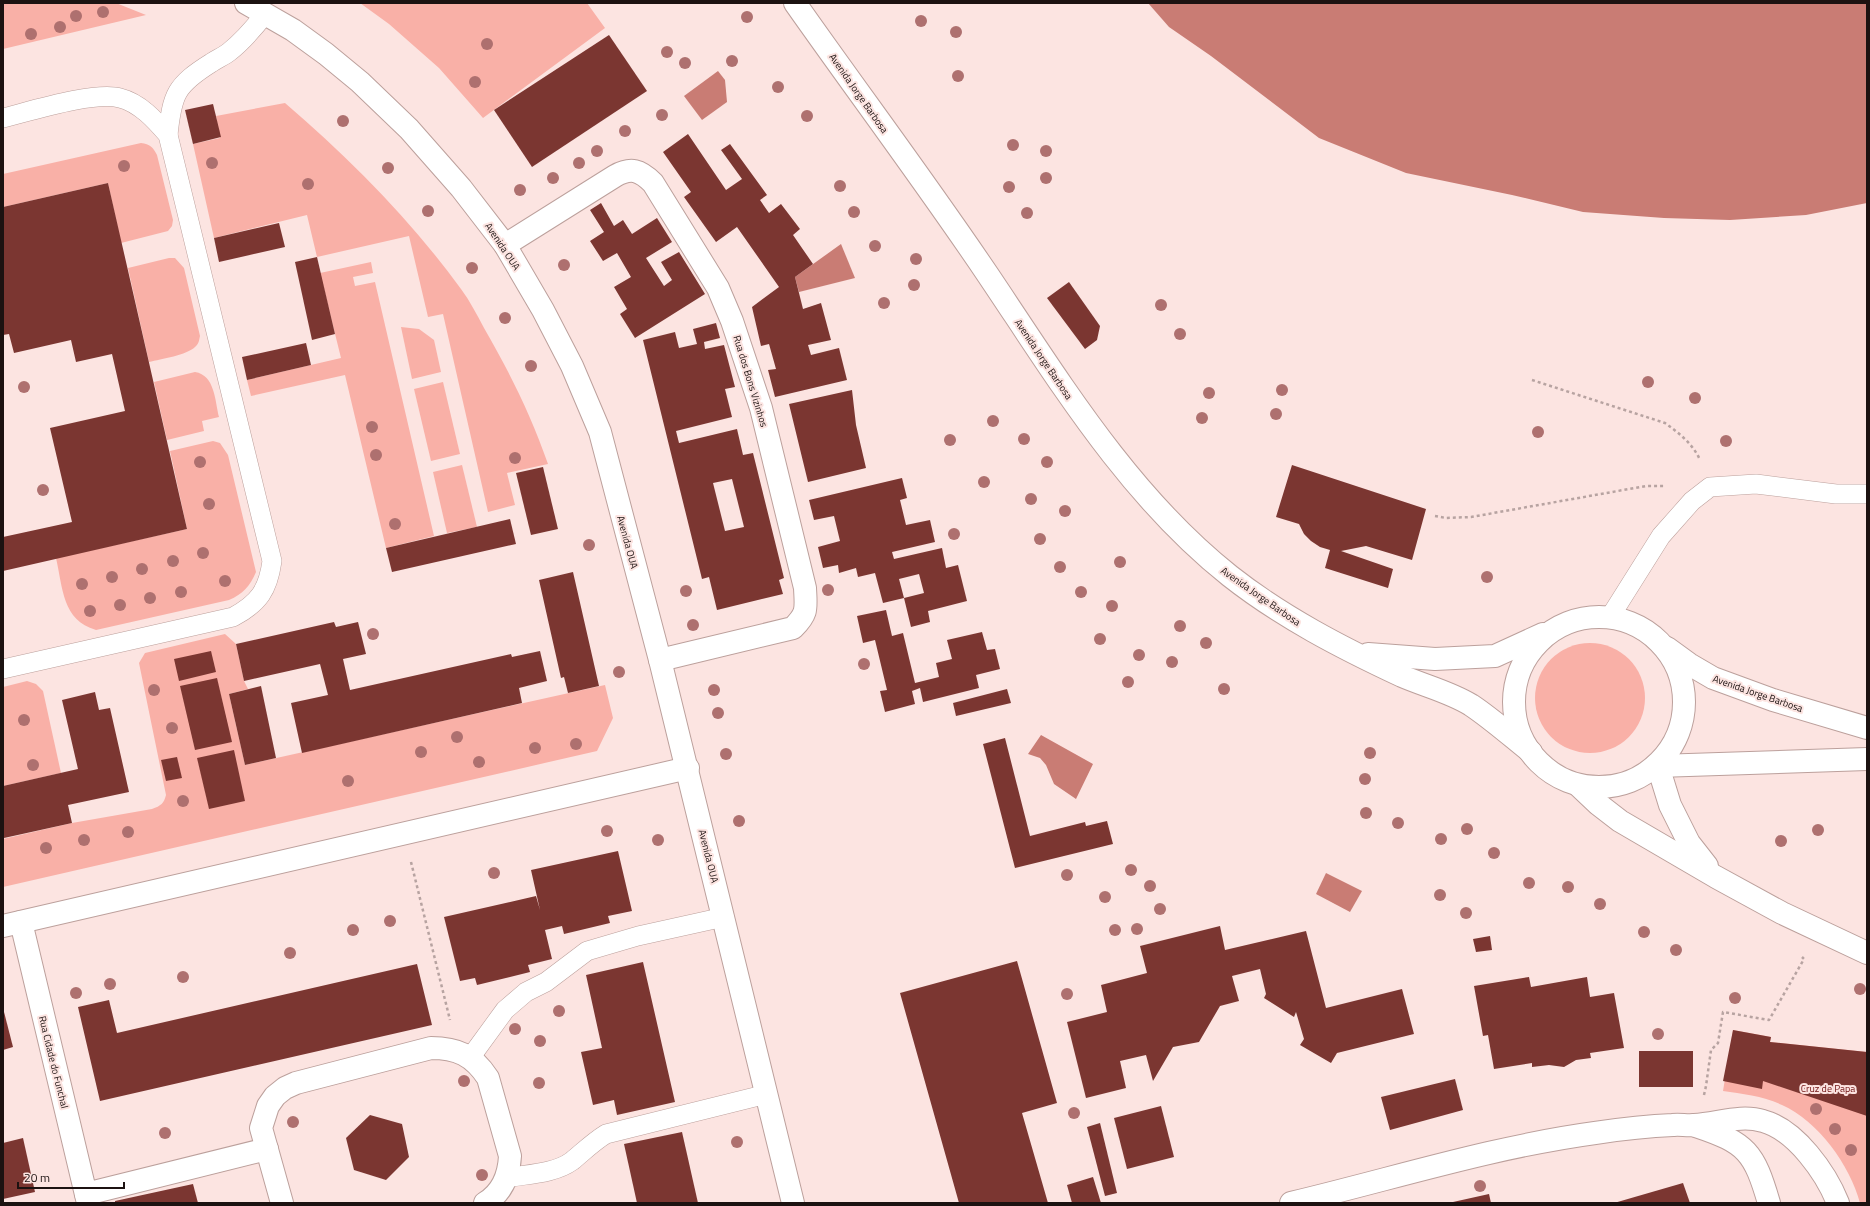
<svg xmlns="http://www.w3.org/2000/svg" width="1870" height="1206" font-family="'Titillium Web',sans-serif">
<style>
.green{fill:#f9b0a7}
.water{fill:#c97c74}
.building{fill:#7b3631;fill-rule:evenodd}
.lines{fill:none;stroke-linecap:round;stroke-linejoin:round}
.service-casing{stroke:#bca09c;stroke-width:20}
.minor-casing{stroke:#bca09c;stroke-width:24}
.tertiary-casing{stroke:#bca09c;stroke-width:24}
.path{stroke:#b7a3a1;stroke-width:2.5;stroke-dasharray:3 3;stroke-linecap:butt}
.service{stroke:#fff;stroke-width:19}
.minor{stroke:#fff;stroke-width:22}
.tertiary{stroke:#fff;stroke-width:22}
.tree{fill:#ae706f}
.labels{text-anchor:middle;stroke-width:4;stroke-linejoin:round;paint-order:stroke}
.street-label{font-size:10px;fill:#1c1211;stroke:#fce4e1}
.park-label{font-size:10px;fill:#6f1212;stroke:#fce4e1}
</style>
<rect width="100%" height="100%" fill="#fce4e1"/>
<g class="green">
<polygon points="3,3 116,3 146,15 3,49"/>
<polygon points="360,3 587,3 605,28 483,118 439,68 389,24"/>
<path d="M285,103C350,159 410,219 461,289C470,301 477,315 484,328C510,373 531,415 548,464L507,473L515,505L488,512L443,314L428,317L409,236L317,257L307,215L214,238L193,144L220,138L216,116Z"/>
<path d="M141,143C150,144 153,147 157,155L173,220L172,226L168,231L121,243L108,183L3,207V174Z"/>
<path d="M169,258H175L184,268L200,336C199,340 199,344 195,347C187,355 161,359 149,362L128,268Z"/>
<polygon points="371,262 373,273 353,277 355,286 375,282 434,536 386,548 345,375 251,396 247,380 341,358 320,273"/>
<polygon points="401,327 419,329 434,340 441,372 412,379"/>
<path d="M195,372C215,375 215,401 219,417L202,421L204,431L167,440L154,382Z"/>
<polygon points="443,382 460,454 431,461 414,389"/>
<path d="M213,441L220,443L228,455L256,572C250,586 243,594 229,600L96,630C62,620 63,588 56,558L187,529L170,451Z"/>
<polygon points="462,465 477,527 447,533 433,472"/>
<path d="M225,634L236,644L244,681L248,689L229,694L245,765L605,685L613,718L597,751L3,887V839L72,823L152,809C161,806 164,803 166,795L139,663L145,653Z"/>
<circle cx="1590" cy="698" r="55"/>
<polygon points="27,681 36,684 43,691 61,773 3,786 3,687"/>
<path d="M1733,1030L1771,1037L1770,1042L1867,1052V1203H1860C1850,1165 1818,1121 1782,1105C1764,1096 1742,1094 1723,1091Z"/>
</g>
<g class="water">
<polygon points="1148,3 1867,3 1867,203 1806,215 1730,220 1664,218 1583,212 1512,195 1406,173 1319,138 1211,56 1169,27"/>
<polygon points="718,71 725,80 727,102 702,120 684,96"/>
<polygon points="841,244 855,278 799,292 795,277"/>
<polygon points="1041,735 1093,764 1076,799 1054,784 1046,765 1040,758 1028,754"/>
<polygon points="1326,873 1362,891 1350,912 1316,894"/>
</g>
<g class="building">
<polygon points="609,35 647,91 532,167 494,110"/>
<polygon points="213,104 221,137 193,144 185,110"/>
<polygon points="688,134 726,190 742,179 721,150 730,144 767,195 760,200 769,213 781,204 800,229 793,235 813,264 795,277 803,309 821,303 831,340 808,345 811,355 839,348 847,380 775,397 768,370 776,369 769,344 761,346 752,307 779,287 737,227 716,242 684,197 691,192 663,152"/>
<polygon points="108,183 187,529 3,571 3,537 72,522 50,428 125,411 112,354 76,362 71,340 14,353 9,334 3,335 3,207"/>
<polygon points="601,203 614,226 623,220 632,234 657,218 672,242 646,258 664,286 672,280 661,262 679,252 705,294 635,338 620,314 627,309 614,287 631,277 617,253 603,261 590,241 604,232 590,210"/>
<polygon points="279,223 285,247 219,262 214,238"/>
<polygon points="317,257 335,334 312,340 295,262"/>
<polygon points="1069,282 1100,326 1097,340 1085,349 1047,298"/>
<path d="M716,323L720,338L704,342L705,349L724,345L735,387L725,389L732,417L676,431L679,443L737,429L743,455L753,453L784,578L779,580L783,594L717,610L709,577L702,579L643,340L675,332L679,348L697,344L693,329ZM732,479L744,527L725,531L713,483Z"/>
<polygon points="306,343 311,365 247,380 242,357"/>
<polygon points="852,390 856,425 866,468 808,482 789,404"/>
<polygon points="1292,465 1426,509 1412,560 1366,546 1341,551 1393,569 1388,588 1325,568 1330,550 1320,547 1311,541 1304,534 1299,524 1276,517"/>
<polygon points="543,467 558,529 531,535 516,473"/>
<polygon points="902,478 907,498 900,500 906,525 930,520 935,542 892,552 894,559 942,548 946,568 958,565 967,601 928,611 930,622 911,627 904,598 924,593 919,574 899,579 904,598 883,603 875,573 858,577 856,568 839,573 838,565 823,568 818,547 840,541 834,516 814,520 809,500"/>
<polygon points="510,519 516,544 392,572 386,548"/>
<polygon points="573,572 599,686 568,693 564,677 561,678 539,580"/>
<polygon points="886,610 892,636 903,633 915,683 939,677 936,663 952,659 947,640 982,632 987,650 995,649 1000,669 976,675 979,688 923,702 920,688 912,691 915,704 885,712 880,691 887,690 875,640 863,643 857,616"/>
<polygon points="334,622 336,627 358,622 366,654 343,659 350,690 511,654 512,657 540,651 547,681 519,688 522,703 302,753 291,703 328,695 320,664 244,681 236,644"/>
<polygon points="211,651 216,672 179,681 174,659"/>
<polygon points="217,678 232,742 195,750 180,686"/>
<polygon points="261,686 276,758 245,765 229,694"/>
<polygon points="1007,689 1011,703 956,716 953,703"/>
<polygon points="95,692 99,710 110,708 129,792 68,805 72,823 4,838 3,786 78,769 62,700"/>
<polygon points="1005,738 1030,836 1085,822 1086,826 1107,821 1113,844 1015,868 983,744"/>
<polygon points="234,750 245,801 209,809 197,758"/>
<polygon points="177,757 182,778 166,781 161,760"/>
<polygon points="618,851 632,911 608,916 610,923 564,934 562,926 545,930 552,959 528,965 530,972 477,985 475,978 460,981 444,917 536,896 540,910 531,870"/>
<polygon points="1220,926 1225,950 1306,931 1326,1008 1402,989 1414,1034 1337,1053 1331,1063 1300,1045 1304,1039 1296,1012 1294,1017 1264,998 1266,994 1260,969 1232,976 1239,1001 1220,1006 1199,1042 1173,1047 1153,1081 1146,1055 1120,1061 1126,1088 1086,1098 1067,1022 1107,1012 1101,985 1147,973 1140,946"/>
<polygon points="1490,936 1492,950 1476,952 1473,939"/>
<polygon points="1017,961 1057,1103 1022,1113 1048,1203 959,1203 900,993"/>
<polygon points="643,962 675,1102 617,1115 614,1100 593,1105 581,1052 602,1048 586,975"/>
<polygon points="417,964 432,1025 100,1101 78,1007 109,1000 117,1033"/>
<polygon points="1529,977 1531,987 1587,977 1590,997 1614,993 1624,1048 1590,1053 1591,1058 1576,1060 1564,1067 1549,1065 1532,1067 1532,1063 1494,1069 1488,1035 1483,1036 1474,986"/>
<polygon points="3,1008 13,1047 3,1050"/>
<polygon points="1733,1030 1771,1037 1770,1042 1867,1052 1867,1116 1763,1081 1762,1089 1723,1081"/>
<rect x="1639" y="1051" width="54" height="36"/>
<polygon points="1455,1079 1463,1110 1390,1130 1381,1097"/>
<polygon points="1161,1106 1174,1157 1127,1169 1114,1118"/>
<polygon points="370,1115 402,1124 409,1157 386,1180 354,1170 346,1138"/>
<polygon points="1100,1123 1117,1193 1105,1196 1087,1127"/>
<polygon points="682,1132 698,1203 637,1203 624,1144"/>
<polygon points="23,1138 35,1192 3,1199 3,1143"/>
<polygon points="1093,1177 1101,1203 1072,1203 1067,1185"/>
<polygon points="1683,1183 1690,1203 1614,1203"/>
<polygon points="193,1184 198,1203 115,1203 115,1201"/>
<polygon points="1489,1194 1491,1203 1454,1203 1453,1202"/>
</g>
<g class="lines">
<g class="service-casing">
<g id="service">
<path d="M3,118C31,111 95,91 120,98C140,103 155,120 168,135L272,561C268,590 259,603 233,617L3,669"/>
<path d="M168,135C172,94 176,85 211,63C217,59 224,56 229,52C243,41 254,28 265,14"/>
<polyline points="1610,617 1661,536 1692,501 1710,487 1756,484 1836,494 1867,494"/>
<polyline points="470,1058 505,1010 526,992 546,982 587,951 638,936 724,917"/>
<path d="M506,1178C527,1174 554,1174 572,1161C583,1152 593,1142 606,1134L767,1094"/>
</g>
</g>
<g class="minor-casing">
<g id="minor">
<path d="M505,245L615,176C631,167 640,170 653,183L718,288L732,321L761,408L805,588C806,609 808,613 793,628L660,660"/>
<polyline points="1658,766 1670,805 1689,843 1707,866"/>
<polyline points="1579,786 1598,804 1620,821 1716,877 1782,913 1867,953"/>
<polyline points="21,922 88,1203"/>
<polyline points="3,926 688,768"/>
<path d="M1696,1126C1747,1143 1754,1152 1769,1203"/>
<polyline points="86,1194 267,1149"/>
<path d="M282,1203L261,1128L268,1106L275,1096L285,1088L296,1083L431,1048C457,1048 473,1055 488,1078L510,1156C509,1175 502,1193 485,1203"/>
<path d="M1291,1203C1392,1179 1492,1147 1595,1133C1621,1129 1647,1126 1673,1125C1680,1124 1687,1126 1694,1125C1717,1124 1740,1114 1763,1121C1796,1130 1826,1173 1838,1203"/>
</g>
</g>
<g class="tertiary-casing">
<g id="tertiary">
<polyline points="246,3 293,30 326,54 360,82 409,129 461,188 505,245 543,310 572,366 600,432 660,660 793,1203"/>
<path d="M795,3C859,94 926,183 988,275C1060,382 1128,495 1230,576C1282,617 1342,648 1402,676C1425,686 1450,692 1471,705C1492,719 1511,736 1531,752"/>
<circle cx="1599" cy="702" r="85"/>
<polyline points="1667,648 1689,664 1713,678 1773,700 1867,728"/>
<polyline points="1368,654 1435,659 1495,656 1543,634"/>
<polyline points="1658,766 1867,759"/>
</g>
</g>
<g class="path">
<path d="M1532,380L1665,423C1679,433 1693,444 1700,460"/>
<polyline points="1435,516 1446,518 1471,517 1646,486 1666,486"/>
<polyline points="411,862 450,1020"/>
<polyline points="1704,1095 1706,1086 1711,1050 1718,1043 1723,1012 1769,1020 1804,959 1802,957"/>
</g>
<use href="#service" class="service"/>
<use href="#minor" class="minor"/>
<use href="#tertiary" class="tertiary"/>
</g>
<g class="tree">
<circle cx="103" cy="12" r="6"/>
<circle cx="76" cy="16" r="6"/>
<circle cx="747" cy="17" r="6"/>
<circle cx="921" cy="21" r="6"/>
<circle cx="60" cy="27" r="6"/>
<circle cx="956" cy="32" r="6"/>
<circle cx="31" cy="34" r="6"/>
<circle cx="487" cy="44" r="6"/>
<circle cx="667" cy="52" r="6"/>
<circle cx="732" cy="61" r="6"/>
<circle cx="685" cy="63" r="6"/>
<circle cx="958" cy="76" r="6"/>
<circle cx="475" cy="82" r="6"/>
<circle cx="778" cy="87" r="6"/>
<circle cx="662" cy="115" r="6"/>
<circle cx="807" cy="116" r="6"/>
<circle cx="343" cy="121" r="6"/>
<circle cx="625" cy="131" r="6"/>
<circle cx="1013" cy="145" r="6"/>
<circle cx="597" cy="151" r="6"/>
<circle cx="1046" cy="151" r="6"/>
<circle cx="212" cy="163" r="6"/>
<circle cx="579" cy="163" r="6"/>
<circle cx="124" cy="166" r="6"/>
<circle cx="388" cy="168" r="6"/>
<circle cx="553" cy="178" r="6"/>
<circle cx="1046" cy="178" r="6"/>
<circle cx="308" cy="184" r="6"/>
<circle cx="840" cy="186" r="6"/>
<circle cx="1009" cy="187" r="6"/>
<circle cx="520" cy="190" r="6"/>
<circle cx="428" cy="211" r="6"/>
<circle cx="854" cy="212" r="6"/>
<circle cx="1027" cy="213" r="6"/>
<circle cx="875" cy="246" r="6"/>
<circle cx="916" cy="259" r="6"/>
<circle cx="564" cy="265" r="6"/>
<circle cx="472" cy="268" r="6"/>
<circle cx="914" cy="285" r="6"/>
<circle cx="884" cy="303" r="6"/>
<circle cx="1161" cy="305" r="6"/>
<circle cx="505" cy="318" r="6"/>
<circle cx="1180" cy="334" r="6"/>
<circle cx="531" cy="366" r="6"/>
<circle cx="1648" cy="382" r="6"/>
<circle cx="24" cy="387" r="6"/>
<circle cx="1282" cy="390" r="6"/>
<circle cx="1209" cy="393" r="6"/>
<circle cx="1695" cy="398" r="6"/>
<circle cx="1276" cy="414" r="6"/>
<circle cx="1202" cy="418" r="6"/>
<circle cx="993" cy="421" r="6"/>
<circle cx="372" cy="427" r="6"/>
<circle cx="1538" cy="432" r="6"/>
<circle cx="1024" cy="439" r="6"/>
<circle cx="950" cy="440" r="6"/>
<circle cx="1726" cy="441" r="6"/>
<circle cx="376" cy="455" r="6"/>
<circle cx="515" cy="458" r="6"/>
<circle cx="200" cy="462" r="6"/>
<circle cx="1047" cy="462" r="6"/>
<circle cx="984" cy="482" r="6"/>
<circle cx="43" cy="490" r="6"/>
<circle cx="1031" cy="499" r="6"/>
<circle cx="209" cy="504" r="6"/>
<circle cx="1065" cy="511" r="6"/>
<circle cx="395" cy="524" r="6"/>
<circle cx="954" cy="534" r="6"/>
<circle cx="1040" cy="539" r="6"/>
<circle cx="589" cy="545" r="6"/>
<circle cx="203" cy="553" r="6"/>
<circle cx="173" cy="561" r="6"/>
<circle cx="1120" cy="562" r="6"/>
<circle cx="1060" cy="567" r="6"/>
<circle cx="142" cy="569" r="6"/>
<circle cx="112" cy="577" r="6"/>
<circle cx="1487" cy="577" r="6"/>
<circle cx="225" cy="581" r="6"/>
<circle cx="82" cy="584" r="6"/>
<circle cx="828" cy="590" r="6"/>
<circle cx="686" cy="591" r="6"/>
<circle cx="181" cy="592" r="6"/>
<circle cx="1081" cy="592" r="6"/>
<circle cx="150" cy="598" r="6"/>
<circle cx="120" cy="605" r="6"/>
<circle cx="1112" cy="606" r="6"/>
<circle cx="90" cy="611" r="6"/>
<circle cx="693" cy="625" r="6"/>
<circle cx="1180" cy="626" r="6"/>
<circle cx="373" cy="634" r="6"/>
<circle cx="1100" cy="639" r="6"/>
<circle cx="1206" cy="643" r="6"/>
<circle cx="1139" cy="655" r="6"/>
<circle cx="1172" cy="662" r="6"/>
<circle cx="864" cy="664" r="6"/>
<circle cx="619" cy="672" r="6"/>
<circle cx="1128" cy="682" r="6"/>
<circle cx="1224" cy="689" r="6"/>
<circle cx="154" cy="690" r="6"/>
<circle cx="714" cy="690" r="6"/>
<circle cx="718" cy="713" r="6"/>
<circle cx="24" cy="720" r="6"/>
<circle cx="172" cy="728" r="6"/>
<circle cx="457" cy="737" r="6"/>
<circle cx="576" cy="744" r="6"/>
<circle cx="535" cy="748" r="6"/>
<circle cx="421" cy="752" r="6"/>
<circle cx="1370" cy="753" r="6"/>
<circle cx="726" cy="754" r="6"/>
<circle cx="479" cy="762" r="6"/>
<circle cx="33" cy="765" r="6"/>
<circle cx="1365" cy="779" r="6"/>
<circle cx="348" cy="781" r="6"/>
<circle cx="183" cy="801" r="6"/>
<circle cx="1366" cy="813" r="6"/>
<circle cx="739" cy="821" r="6"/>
<circle cx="1398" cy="823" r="6"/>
<circle cx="1467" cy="829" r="6"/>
<circle cx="1818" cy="830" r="6"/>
<circle cx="607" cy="831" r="6"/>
<circle cx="128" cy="832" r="6"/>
<circle cx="1441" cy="839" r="6"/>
<circle cx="84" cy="840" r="6"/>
<circle cx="658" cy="840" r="6"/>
<circle cx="1781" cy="841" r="6"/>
<circle cx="46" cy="848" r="6"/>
<circle cx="1494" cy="853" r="6"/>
<circle cx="1131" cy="870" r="6"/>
<circle cx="494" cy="873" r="6"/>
<circle cx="1067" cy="875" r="6"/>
<circle cx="1529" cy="883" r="6"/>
<circle cx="1150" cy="886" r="6"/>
<circle cx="1568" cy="887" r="6"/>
<circle cx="1440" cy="895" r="6"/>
<circle cx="1105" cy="897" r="6"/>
<circle cx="1600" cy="904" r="6"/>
<circle cx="1160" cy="909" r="6"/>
<circle cx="1466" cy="913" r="6"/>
<circle cx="390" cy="921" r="6"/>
<circle cx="1137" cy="929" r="6"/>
<circle cx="353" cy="930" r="6"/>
<circle cx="1115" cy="930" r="6"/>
<circle cx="1644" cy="932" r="6"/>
<circle cx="1676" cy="950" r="6"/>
<circle cx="290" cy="953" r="6"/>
<circle cx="183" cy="977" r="6"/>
<circle cx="110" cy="984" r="6"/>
<circle cx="1860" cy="989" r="6"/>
<circle cx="76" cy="993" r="6"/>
<circle cx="1067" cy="994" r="6"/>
<circle cx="1735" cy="998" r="6"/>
<circle cx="559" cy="1011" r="6"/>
<circle cx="515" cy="1029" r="6"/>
<circle cx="1658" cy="1034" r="6"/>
<circle cx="540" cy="1041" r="6"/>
<circle cx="464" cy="1081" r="6"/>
<circle cx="539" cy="1083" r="6"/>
<circle cx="1816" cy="1109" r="6"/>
<circle cx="1074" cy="1113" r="6"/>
<circle cx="293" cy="1122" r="6"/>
<circle cx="1835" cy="1129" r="6"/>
<circle cx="165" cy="1133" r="6"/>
<circle cx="737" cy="1142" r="6"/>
<circle cx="1851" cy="1150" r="6"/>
<circle cx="482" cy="1175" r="6"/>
<circle cx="1480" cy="1186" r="6"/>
</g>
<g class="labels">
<g class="street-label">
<text transform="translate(859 93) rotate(55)" y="4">Avenida Jorge Barbosa</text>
<text transform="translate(503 246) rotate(56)" y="4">Avenida OUA</text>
<text transform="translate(1044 359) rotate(56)" y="4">Avenida Jorge Barbosa</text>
<text transform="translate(751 381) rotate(73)" y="4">Rua dos Bons Vizinhos</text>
<text transform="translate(628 542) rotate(75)" y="4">Avenida OUA</text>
<text transform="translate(1261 596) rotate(35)" y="4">Avenida Jorge Barbosa</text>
<text transform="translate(1758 693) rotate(19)" y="4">Avenida Jorge Barbosa</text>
<text transform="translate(709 856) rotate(76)" y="4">Avenida OUA</text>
<text transform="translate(54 1062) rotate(76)" y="4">Rua Cidade do Funchal</text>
</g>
<g class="park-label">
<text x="1828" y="1092">Cruz de Papa</text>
</g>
</g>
<rect width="1870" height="1206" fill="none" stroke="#1c1211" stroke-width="8"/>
<path d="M18 1182v6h106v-6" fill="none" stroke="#1c1211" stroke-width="2"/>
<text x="24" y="1182" font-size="12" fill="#1c1211" stroke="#fce4e1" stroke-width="3" paint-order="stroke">20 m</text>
</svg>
